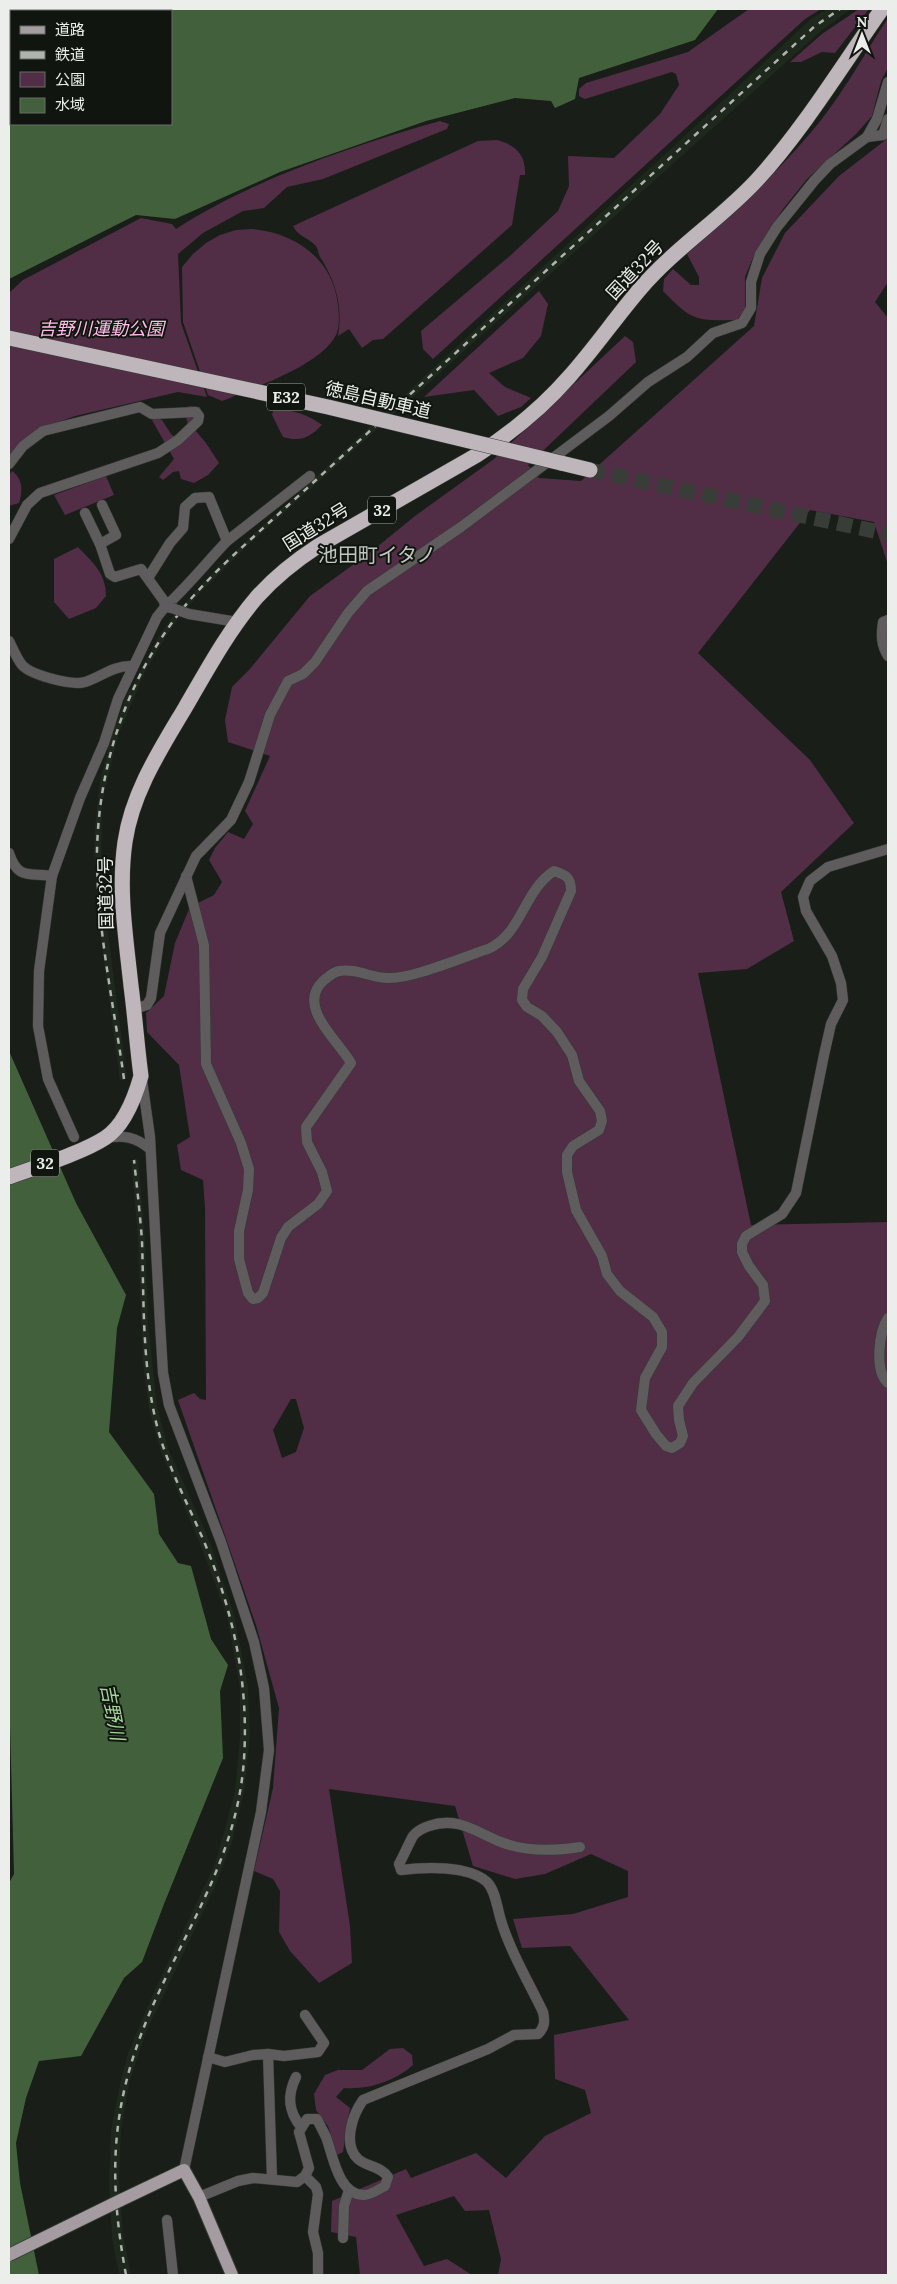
<svg xmlns="http://www.w3.org/2000/svg" width="897" height="2284" font-family="Lora,'Noto Sans JP',serif">
<style>
.built{fill:#1f281d}
.green{fill:#512e46;fill-rule:evenodd}
.water{fill:#42603c}
.lines{fill:none;stroke-linecap:round;stroke-linejoin:round}
.highway-tunnel{stroke:#383d38;stroke-width:15;stroke-dasharray:15 8;stroke-linecap:butt}
.minor-casing{stroke:#363b35;stroke-width:11}
.major-casing{stroke:#363b35;stroke-width:14}
.highway-casing{stroke:#363b35;stroke-width:16}
.minor{stroke:#5f5c5e;stroke-width:10}
.major{stroke:#a49ca1;stroke-width:12}
.highway{stroke:#bfb6bc;stroke-width:15}
.rail{stroke:#b0b3af;stroke-width:2.5;stroke-dasharray:6 6;stroke-linecap:butt}
.minor-bridge-casing{stroke:#363b35;stroke-width:11;stroke-linecap:butt}
.major-bridge-casing{stroke:#363b35;stroke-width:14;stroke-linecap:butt}
.highway-bridge-casing{stroke:#363b35;stroke-width:16;stroke-linecap:butt}
.minor-bridge{stroke:#5f5c5e;stroke-width:10}
.major-bridge{stroke:#a49ca1;stroke-width:12}
.highway-bridge{stroke:#bfb6bc;stroke-width:15}
.labels{text-anchor:middle;stroke-width:4;stroke-linejoin:round;paint-order:stroke}
.shield{fill:#10150f;stroke:#a9ada8;stroke-width:1}
.shield-label{font-size:16px;font-weight:bold;fill:#ebeeea}
.street-label{font-size:18px;fill:#ebeeea;stroke:#10150f}
.park-label{font-size:18px;font-style:italic;fill:#febae7;stroke:#10150f}
.water-label{font-size:19px;font-style:italic;fill:#a4d599;stroke:#10150f}
.quarter-label{font-size:20px;fill:#c1c8bf;stroke:#10150f}
</style>
<rect width="100%" height="100%" fill="#191e18"/>
<g class="built">
<polygon points="827,9 851,9 820,32 247,546 199,594 177,620 162,643 145,672 118,736 102,803 101,879 127,1079 120,1080 100,932 94,851 95,827 100,780 112,734 125,700 157,639 172,617 217,568 811,19"/>
<polygon points="138,1159 145,1238 148,1322 157,1407 168,1448 209,1540 234,1614 248,1687 250,1736 244,1792 232,1842 214,1889 146,2032 129,2083 121,2130 119,2180 123,2235 131,2275 119,2275 112,2238 109,2180 111,2130 121,2080 128,2053 154,1992 215,1864 235,1792 240,1737 240,1688 227,1616 201,1546 161,1452 149,1409 143,1363 138,1238 131,1160"/>
</g>
<g class="green">
<polygon points="749,9 821,9 805,19 433,359 423,349 421,331 511,255 558,211 569,186 568,156 614,158 660,114 679,85 676,74 672,72 585,99 579,96 579,89 586,83 688,52"/>
<polygon points="859,9 869,9 835,53 822,52 801,62 790,62 822,34"/>
<path d="M888,18V68L881,81L872,116L856,134L807,179L783,209L754,255L745,277V309L737,320C696,321 692,321 663,291L664,279L673,269L691,285H699V277L687,254C736,210 798,155 835,101C854,74 870,45 888,18Z"/>
<path d="M440,121L449,124L447,129L323,179L287,187L264,208L243,211L203,233L178,254L181,323L207,397L178,392L75,416L53,424L9,459V293L23,280L141,218L172,224L176,229C253,179 352,146 440,121Z"/>
<path d="M888,138V282L875,302L888,318V565L874,522L810,510L698,653L810,760L854,823L781,892L794,941L747,969L698,973L751,1225L888,1222V2275H498L501,2259L489,2210L465,2211L454,2196L396,2215L424,2266L447,2259L472,2275H360L356,2237L331,2232L332,2201L406,2169L411,2178L476,2153L506,2178L545,2136L591,2113L585,2090L555,2079L554,2035L629,2020L570,1946L522,1948L513,1919L573,1914L628,1897V1871L591,1854L545,1874L515,1879L473,1866L455,1806L329,1789L350,1926L352,1963L319,1983L290,1951L279,1932L280,1891L273,1879L254,1871L273,1788L279,1708L256,1625L178,1400L194,1393L200,1399L206,1400L205,1208L203,1180L181,1170L177,1145L190,1137L179,1065L147,1032L146,1013L164,996L175,943L190,907L214,895L222,882L209,860L215,848L228,832L244,839L253,824L245,811L270,756L228,742L225,720L232,687L249,670L310,596L372,551L415,516L494,459L625,336L633,342L636,362L528,465L539,478L581,481L754,326L762,278L785,233L839,176ZM291,1399H296L304,1428L296,1452L282,1458L273,1430Z"/>
<path d="M497,140C516,145 526,155 525,175H520L512,225L383,339L373,340L362,348L349,329L338,336C343,306 336,282 320,257C318,253 318,249 316,246C308,237 298,237 293,226L478,141Z"/>
<path d="M252,229C296,233 333,259 338,305C339,314 340,327 336,335C320,366 253,388 222,401L208,395L183,322L182,267L193,254L206,243L220,235L236,230Z"/>
<polygon points="539,291 548,304 541,336 523,358 489,373 505,387 531,398 521,407 498,416 474,390 424,397"/>
<polygon points="190,406 200,407 203,423 195,430 206,443 219,463 208,475 194,483 181,479 179,471 173,472 163,480 159,477 174,459 152,420 156,417 162,420 171,434 182,443 188,426 184,408"/>
<path d="M274,409C291,409 309,415 322,425C309,438 301,442 283,437L272,415Z"/>
<path d="M12,471C23,479 23,491 19,503L9,506V475Z"/>
<polygon points="106,476 114,495 65,515 54,495"/>
<path d="M78,547C93,563 106,573 106,596L96,608L69,619L54,602V559Z"/>
<path d="M403,2048L412,2055L413,2065C395,2081 369,2090 344,2088L336,2097L350,2108L343,2152L337,2155L328,2126L316,2110L314,2094L325,2075L338,2070H362L390,2049Z"/>
</g>
<g class="water">
<polygon points="31,9 718,9 695,40 579,78 575,99 555,108 551,101 515,98 426,121 280,172 175,219 136,215 9,279 9,29 11,28 11,124 171,124 171,11 29,11"/>
<polygon points="9,1051 76,1203 126,1295 117,1328 109,1432 154,1494 159,1534 178,1563 191,1566 211,1639 228,1665 220,1691 223,1758 164,1904 142,1962 124,1978 81,2056 39,2061 26,2098 16,2143 20,2183 39,2275 9,2275 9,1883 14,1874 9,1689"/>
</g>
<g class="lines">
<polyline class="highway-tunnel" points="590,470 888,534"/>
<g class="minor-casing">
<g id="minor">
<polyline points="867,137 883,135 888,119"/>
<polyline points="9,464 23,446 43,431 140,407 152,414 196,412 199,416 198,421 178,440 158,453 40,493 27,505 9,539"/>
<polyline points="85,513 100,544 110,574 115,577 141,569 164,601 165,607"/>
<polyline points="227,541 310,476"/>
<polyline points="100,544 116,535 102,505"/>
<path d="M148,578L170,543L183,528L185,507L195,498L209,497L227,541C206,563 188,586 165,607"/>
<polyline points="189,614 237,622"/>
<path d="M888,620L883,622C881,635 881,645 888,656"/>
<path d="M9,641C13,649 17,659 22,665C31,675 72,686 85,682C101,677 114,665 132,666"/>
<path d="M9,853C18,881 30,872 52,876"/>
<path d="M186,876L204,945L206,1064L241,1143L249,1169L248,1190L239,1231V1259L248,1293L253,1299L258,1298L263,1293L281,1238L288,1227L318,1204L327,1191L322,1172L307,1142L306,1127L351,1063C338,1040 296,1007 323,981C328,977 333,972 339,971C357,968 371,978 388,978C412,979 463,957 488,949C523,933 523,891 554,871C566,875 571,877 571,891L542,957L523,989L522,1000L527,1007L542,1016L557,1032L572,1055L579,1081L600,1111L602,1121L599,1130L573,1146L567,1155V1172L576,1210L602,1256L607,1274L620,1291L653,1317L662,1332V1347L645,1378L641,1410L656,1434L666,1446L672,1448L680,1443L683,1436L679,1420L678,1406L693,1383L738,1337L765,1301L763,1285L749,1266L742,1252V1244L746,1236L782,1214L796,1193L824,1055L831,1024L843,1000L841,983L832,956L806,911L803,897L810,881L828,867L888,849"/>
<polyline points="134,1009 147,1005 151,998 160,933 196,856 231,820 249,782 270,715 288,681 303,674 315,662 348,613 367,591 461,527 609,416 648,382 687,357 713,333 742,323 751,308 751,282 760,254 777,227 814,181 830,164 867,137 877,119 888,82"/>
<polyline points="142,1080 150,1137 160,1323 163,1373 169,1405 221,1542 254,1642 264,1688 269,1750 261,1812 184,2170"/>
<polyline points="74,1137 48,1079 38,1026 39,971 52,876 80,798 104,743 118,699 157,617 165,607 172,608"/>
<path d="M107,1138C124,1135 136,1137 150,1149"/>
<path d="M888,1318C879,1331 874,1371 888,1383"/>
<polyline points="268,2054 284,2056 318,2052 324,2043 305,2015"/>
<polyline points="208,2057 225,2062 253,2055 268,2054 272,2179"/>
<path d="M296,2077C287,2095 288,2111 301,2127"/>
<polyline points="305,2176 316,2187 318,2194 313,2232 318,2253 318,2275"/>
<path d="M199,2197L238,2181L253,2178L297,2182L305,2176L309,2168L299,2132L307,2119H317C320,2125 323,2131 326,2137C333,2155 338,2195 364,2195C371,2195 379,2189 385,2186L388,2177C381,2166 367,2167 358,2159C342,2144 353,2114 363,2100L488,2049L514,2035L538,2034C545,2027 545,2021 543,2012C529,1983 508,1947 500,1917C497,1906 495,1890 487,1882C468,1865 424,1867 401,1870L399,1864C404,1855 408,1845 413,1836C417,1831 423,1828 429,1826C457,1816 476,1832 501,1842C526,1852 555,1851 580,1847"/>
<polyline points="167,2220 173,2275"/>
<polyline points="343,2238 344,2206 349,2190"/>
</g>
</g>
<g class="major-casing">
<polyline id="major" points="121,2200 184,2170 199,2197 232,2275"/>
</g>
<g class="highway-casing">
<g id="highway">
<polyline points="561,463 590,470"/>
<path d="M9,1177C36,1167 82,1153 105,1138C124,1126 135,1097 141,1076C137,1046 135,1016 131,986C126,938 118,890 125,842C132,793 160,750 185,708C207,670 228,631 257,597C275,577 295,561 318,546L477,455C511,433 542,408 569,377C594,349 616,317 640,289C675,248 721,219 757,180C803,130 843,64 882,9"/>
</g>
</g>
<use href="#minor" class="minor"/>
<use href="#major" class="major"/>
<use href="#highway" class="highway"/>
<g class="rail">
<path d="M124,1079C114,1006 96,924 97,850C99,767 125,686 174,620C202,582 238,551 272,520L815,26L840,9"/>
<path d="M126,2275C106,2167 112,2093 159,1992C195,1914 238,1848 244,1759C249,1682 233,1610 203,1539C187,1502 167,1465 157,1426C142,1366 144,1302 142,1241C140,1214 137,1187 134,1160"/>
</g>
<g class="minor-bridge-casing">
<polyline id="minor-bridge" points="172,608 189,614"/>
</g>
<g class="major-bridge-casing">
<polyline id="major-bridge" points="9,2255 121,2200"/>
</g>
<g class="highway-bridge-casing">
<polyline id="highway-bridge" points="9,338 328,407 561,463"/>
</g>
<use href="#minor-bridge" class="minor-bridge"/>
<use href="#major-bridge" class="major-bridge"/>
<use href="#highway-bridge" class="highway-bridge"/>
</g>
<g class="labels">
<g class="shield">
<rect x="267" y="383.5" width="38" height="27" rx="4"/>
<rect x="368" y="496.5" width="28" height="27" rx="4"/>
<rect x="31" y="1149.5" width="28" height="27" rx="4"/>
</g>
<g class="shield-label">
<text x="286" y="403">E32</text>
<text x="382" y="516">32</text>
<text x="45" y="1169">32</text>
</g>
<g class="street-label">
<text transform="translate(635 270) rotate(-47)" y="6">国道32号</text>
<text transform="translate(378 400) rotate(13)" y="6">徳島自動車道</text>
<text transform="translate(316 527) rotate(-32)" y="6">国道32号</text>
<text transform="translate(106 893) rotate(-91)" y="6">国道32号</text>
</g>
<g class="park-label">
<text x="101" y="335">吉野川運動公園</text>
</g>
<g class="water-label">
<text transform="translate(113 1712) rotate(79)" y="7">吉野川</text>
</g>
<g class="quarter-label">
<text x="377" y="562">池田町イタノ</text>
</g>
</g>
<rect width="897" height="2284" fill="none" stroke="#ebeeea" stroke-width="20"/>
<rect x="10" y="10" width="162" height="115" fill="#10150f" stroke="#686c67"/>
<rect x="20" y="26" width="25" height="8" fill="#a49ca1" stroke="#686c67"/>
<text x="55" y="35" font-size="15" fill="#ebeeea">道路</text>
<rect x="20" y="51" width="25" height="8" fill="#b0b3af" stroke="#686c67"/>
<text x="55" y="60" font-size="15" fill="#ebeeea">鉄道</text>
<rect x="20" y="72" width="25" height="15" fill="#512e46" stroke="#686c67"/>
<text x="55" y="85" font-size="15" fill="#ebeeea">公園</text>
<rect x="20" y="98" width="25" height="15" fill="#42603c" stroke="#686c67"/>
<text x="55" y="110" font-size="15" fill="#ebeeea">水域</text>
<g transform="translate(862 35)" stroke="#10150f" stroke-width="4" paint-order="stroke">
<path d="M0-4L9 19L0 12L-9 19Z" fill="#ebeeea"/>
<text y="-8" font-size="14" font-weight="bold" text-anchor="middle" fill="#ebeeea">N</text>
</g>
</svg>
